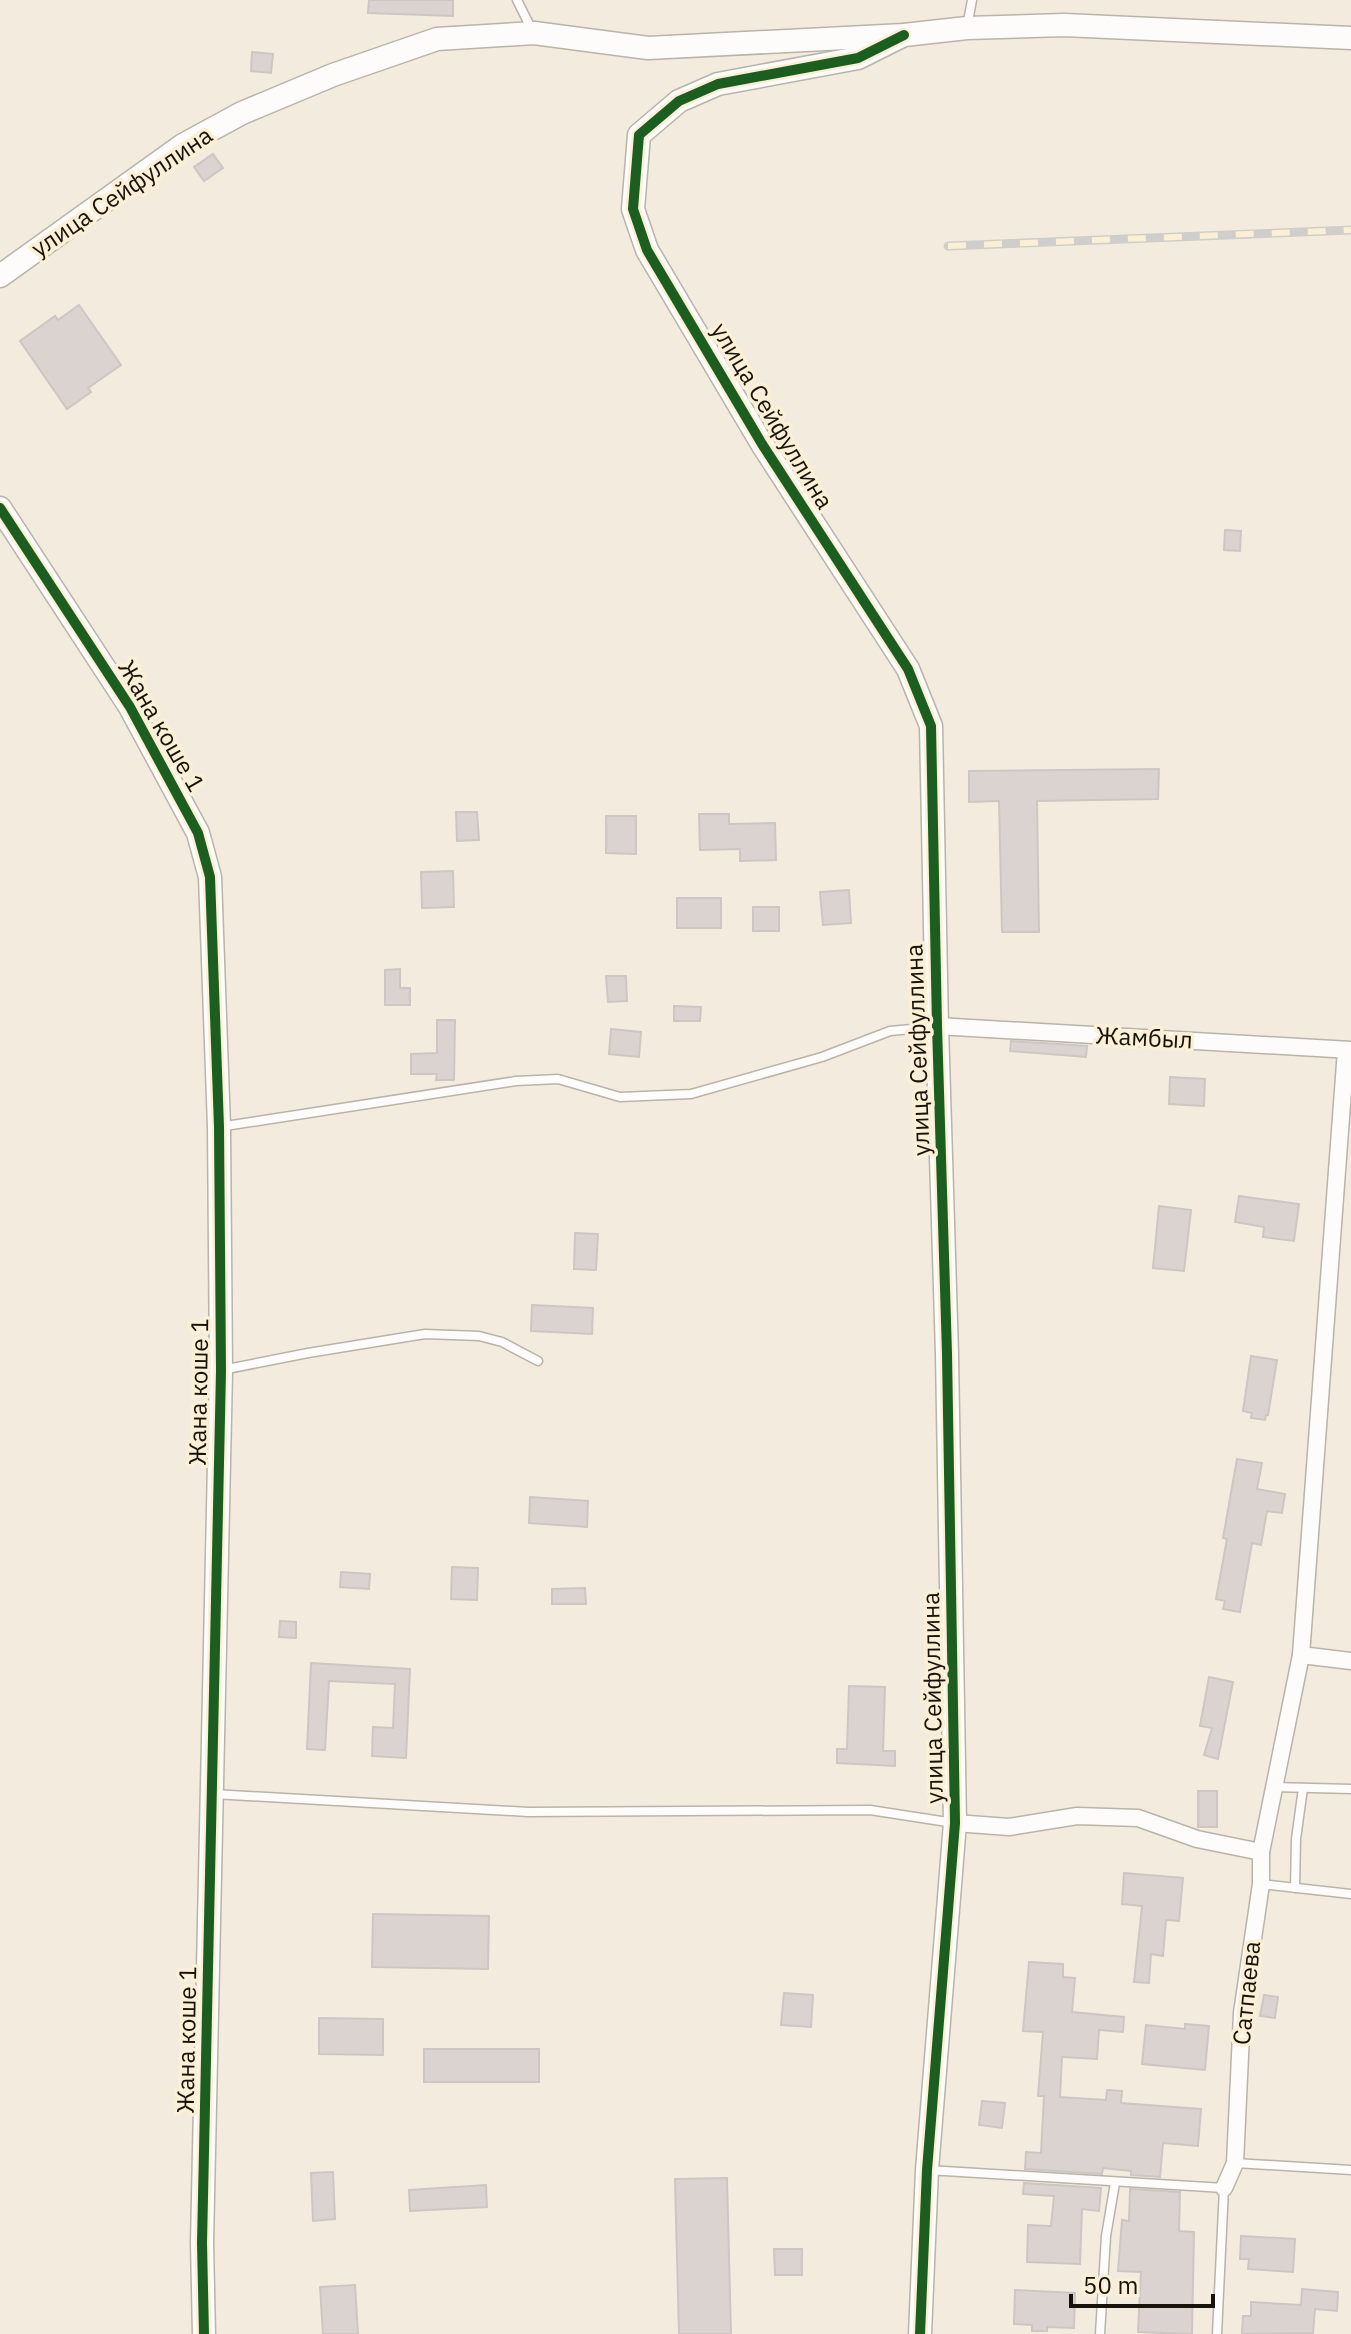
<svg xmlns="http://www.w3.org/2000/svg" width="1351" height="2334" font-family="'IBM Plex Sans',sans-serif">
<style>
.building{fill:#dbd3cf;stroke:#cdc6c2;stroke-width:2}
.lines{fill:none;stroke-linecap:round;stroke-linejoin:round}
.lane-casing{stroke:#b9b3a9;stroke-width:11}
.street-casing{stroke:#b9b3a9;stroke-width:19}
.secondary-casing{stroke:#b9b3a9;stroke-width:25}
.lane{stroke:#fdfcfa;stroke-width:8}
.street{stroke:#fdfcfa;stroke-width:16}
.secondary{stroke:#fdfcfa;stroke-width:22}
.rail-casing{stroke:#d0ceca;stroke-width:9}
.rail{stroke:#fbefd6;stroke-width:6;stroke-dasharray:18;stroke-linecap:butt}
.cycleway-casing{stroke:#fbefd6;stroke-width:15}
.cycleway{stroke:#1b5e20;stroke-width:10}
.labels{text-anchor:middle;stroke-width:7;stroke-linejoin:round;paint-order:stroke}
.street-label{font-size:24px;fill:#17130a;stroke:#fbefd6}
</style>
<rect width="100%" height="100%" fill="#f3ecde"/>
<g class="building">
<polygon points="369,0 453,0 453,16 368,13"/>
<polygon points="252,52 273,54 271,73 251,71"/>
<polygon points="213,154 223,168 204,181 194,167"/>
<polygon points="79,305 121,365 88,388 91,392 67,409 20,341 55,316 58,320"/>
<polygon points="1225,530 1241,531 1240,551 1224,550"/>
<polygon points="1159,769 1158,799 1037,801 1039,932 1002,932 999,801 969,802 969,771"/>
<polygon points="456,812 477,812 479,840 457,841"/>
<polygon points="699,814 729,814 729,824 775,823 776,860 740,861 740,849 700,850"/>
<polygon points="606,816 636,816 636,854 606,853"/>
<polygon points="453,871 454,907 422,908 421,872"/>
<polygon points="849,890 851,923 823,925 820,892"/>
<rect x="677" y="898" width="44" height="30"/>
<rect x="753" y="907" width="26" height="24"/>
<polygon points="400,969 400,988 410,988 410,1005 385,1005 385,970"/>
<polygon points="606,976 626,976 627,1001 608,1002"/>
<polygon points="674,1006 701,1007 700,1021 674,1021"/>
<polygon points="437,1020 455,1020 454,1080 436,1080 437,1074 411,1074 411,1054 437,1053"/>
<polygon points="611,1029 641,1032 639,1057 609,1054"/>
<polygon points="1011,1041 1087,1046 1086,1057 1010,1051"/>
<polygon points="1170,1077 1205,1079 1204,1106 1169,1104"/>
<polygon points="1239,1196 1299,1204 1294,1241 1263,1237 1264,1227 1235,1222"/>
<polygon points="1159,1206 1191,1210 1184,1271 1153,1268"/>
<polygon points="575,1233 598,1234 596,1270 574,1269"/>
<polygon points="532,1305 593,1308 592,1334 531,1331"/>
<polygon points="1251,1356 1277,1360 1268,1415 1266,1415 1265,1420 1251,1418 1252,1413 1243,1411"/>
<polygon points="1237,1459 1262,1463 1257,1489 1285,1494 1282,1513 1267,1511 1261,1545 1252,1543 1240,1612 1223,1609 1225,1601 1216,1599 1227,1539 1223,1538"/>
<polygon points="530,1497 588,1501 587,1527 529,1523"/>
<polygon points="452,1567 478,1568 477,1600 451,1599"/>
<polygon points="341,1572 370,1574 369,1589 340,1587"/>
<polygon points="585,1588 586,1604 552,1604 552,1589"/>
<polygon points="280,1621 296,1622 296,1638 279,1637"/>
<polygon points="311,1663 410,1669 406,1758 372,1756 373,1727 393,1728 395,1684 329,1681 325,1750 307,1749"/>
<polygon points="1209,1677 1233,1682 1218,1759 1204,1755 1212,1728 1200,1726"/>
<polygon points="849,1686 885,1687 883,1751 895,1751 895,1766 837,1763 837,1749 847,1749"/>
<rect x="1198" y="1791" width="19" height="36"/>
<polygon points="1124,1873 1183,1878 1179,1921 1166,1920 1163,1956 1151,1954 1149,1983 1134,1982 1142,1906 1122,1904"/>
<polygon points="373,1914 489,1916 488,1969 372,1967"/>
<polygon points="1029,1962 1063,1964 1063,1977 1075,1978 1072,2012 1124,2017 1123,2032 1099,2030 1097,2059 1062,2057 1060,2097 1106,2100 1107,2090 1122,2091 1121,2103 1201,2109 1198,2146 1163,2143 1160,2177 1131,2175 1131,2171 1103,2168 1102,2174 1025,2169 1026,2152 1041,2153 1044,2096 1038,2096 1043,2032 1023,2031"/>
<polygon points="784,1993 813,1995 811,2027 781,2025"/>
<polygon points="1264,1995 1278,1997 1275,2018 1260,2016"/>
<polygon points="319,2018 383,2019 383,2055 319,2054"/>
<polygon points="1185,2024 1209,2026 1205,2070 1142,2064 1146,2025 1185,2029"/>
<rect x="424" y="2049" width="115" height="33"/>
<polygon points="982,2101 1005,2103 1002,2128 979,2125"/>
<polygon points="333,2172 335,2219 313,2221 311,2173"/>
<polygon points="727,2178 731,2334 679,2334 675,2179"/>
<polygon points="1024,2183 1101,2188 1099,2211 1082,2209 1080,2264 1027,2262 1028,2225 1051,2226 1054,2196 1023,2194"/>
<polygon points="486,2185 487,2207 410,2211 409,2190"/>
<polygon points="1130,2189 1180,2192 1179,2231 1194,2232 1192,2334 1138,2332 1141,2272 1118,2271 1122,2220 1129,2221"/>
<polygon points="1241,2236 1295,2239 1293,2272 1248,2269 1249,2259 1240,2259"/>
<polygon points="774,2249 802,2249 802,2275 775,2275"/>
<polygon points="355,2285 358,2334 323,2334 320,2287"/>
<polygon points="1302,2289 1338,2292 1337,2311 1315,2309 1313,2333 1242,2334 1243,2316 1251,2316 1251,2302 1301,2305"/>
<polygon points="1015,2290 1075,2293 1074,2328 1047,2327 1047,2331 1032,2331 1032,2325 1014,2324"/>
</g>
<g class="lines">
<g class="lane-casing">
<g id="lane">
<polyline points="517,0 533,32"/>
<polyline points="967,27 972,0"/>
<polyline points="219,1127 516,1081 558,1079 620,1097 691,1094 822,1057 890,1031 933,1027"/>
<polyline points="222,1370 308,1353 425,1334 479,1336 502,1342 538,1361"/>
<polyline points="1273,1787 1351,1789"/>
<polyline points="213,1794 528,1812 870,1810 954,1823"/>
<polyline points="1261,1884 1351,1894"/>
<polyline points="1295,1888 1296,1839 1303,1788"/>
<polyline points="1235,2163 1351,2170"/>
<polyline points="928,2170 1224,2188 1217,2334"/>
<polyline points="1100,2334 1106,2236 1115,2183"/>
</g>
</g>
<g class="street-casing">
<g id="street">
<polyline points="937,1026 1351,1050"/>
<polyline points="1301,1655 1351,1661"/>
<polyline points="955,1823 1009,1827 1077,1816 1138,1818 1197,1839 1261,1852"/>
<polyline points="1224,2188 1235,2163 1242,2013 1261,1884 1261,1852 1301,1655 1346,1050"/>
</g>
</g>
<g class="secondary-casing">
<g id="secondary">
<polyline points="904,35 858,58 718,84 679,101 639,135 633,209 647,250 762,444 908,669 931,726 937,1026 947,1354 955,1823 927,2170 920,2334"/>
<polyline points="0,276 183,145 242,113 333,75 437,39 534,33 648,48 904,35 967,28 1064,25 1351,38"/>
<polyline points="0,508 130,707 198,833 210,877 219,1127 221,1371 202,2243 204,2334"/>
</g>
</g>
<use href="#lane" class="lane"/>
<use href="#street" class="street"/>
<use href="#secondary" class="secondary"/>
<g class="rail-casing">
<polyline id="rail" points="948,246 1351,230"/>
</g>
<use href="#rail" class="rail"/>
<g class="cycleway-casing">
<g id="cycleway">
<polyline points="904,35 858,58 718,84 679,101 639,135 633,209 647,250 762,444 908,669 931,726 937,1026 947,1354 955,1823 927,2170 920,2334"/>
<polyline points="0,508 130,707 198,833 210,877 219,1127 221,1371 202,2243 204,2334"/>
</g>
</g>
<use href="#cycleway" class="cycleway"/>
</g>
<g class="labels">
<g class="street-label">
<text transform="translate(122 192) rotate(-34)" y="8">улица Сейфуллина</text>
<text transform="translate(772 416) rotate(59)" y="8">улица Сейфуллина</text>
<text transform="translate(161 726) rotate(60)" y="8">Жана коше 1</text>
<text transform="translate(1144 1038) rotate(3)" y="8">Жамбыл</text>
<text transform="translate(918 1050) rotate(-92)" y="8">улица Сейфуллина</text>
<text transform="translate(199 1392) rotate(-89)" y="8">Жана коше 1</text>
<text transform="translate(933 1698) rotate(-91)" y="8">улица Сейфуллина</text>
<text transform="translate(1247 1993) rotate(-84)" y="8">Сатпаева</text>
<text transform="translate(187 2040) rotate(-89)" y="8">Жана коше 1</text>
</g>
</g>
<path d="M1071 2294v12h142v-12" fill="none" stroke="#17130a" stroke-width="4"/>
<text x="1083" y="2294" font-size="24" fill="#17130a" stroke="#fbefd6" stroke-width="6" paint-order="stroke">50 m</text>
</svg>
